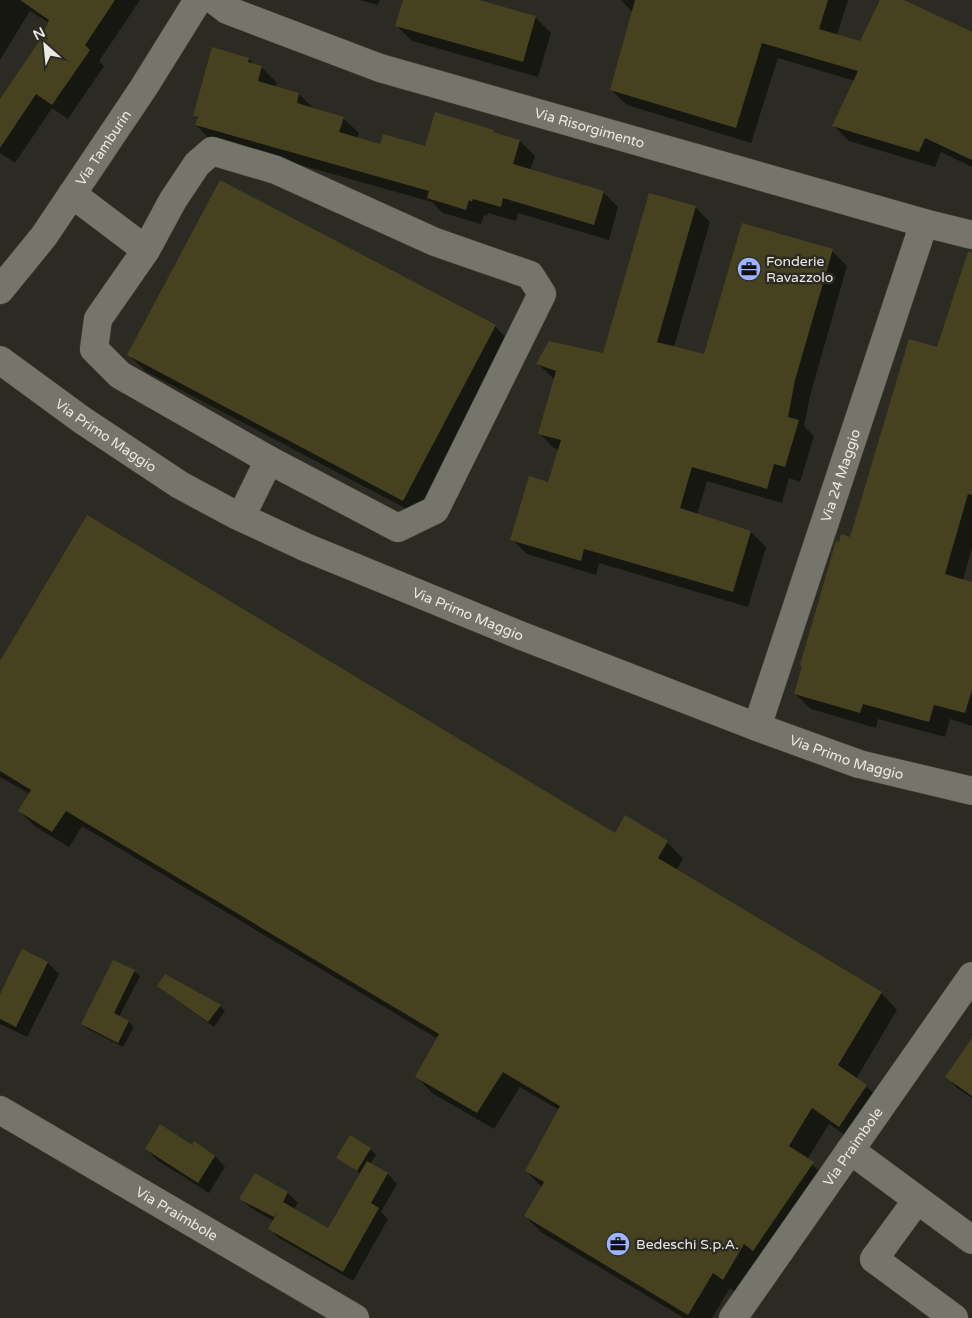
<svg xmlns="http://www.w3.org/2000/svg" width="972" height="1318" font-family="'Varela Round',sans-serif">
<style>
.shadow{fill:#0007}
.building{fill:#464220}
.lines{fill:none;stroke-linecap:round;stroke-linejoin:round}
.minor-casing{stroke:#474740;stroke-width:29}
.minor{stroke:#76756c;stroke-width:28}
.labels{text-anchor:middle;stroke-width:5;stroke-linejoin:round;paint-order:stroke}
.street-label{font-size:14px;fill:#eae9e4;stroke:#2c2b23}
.poi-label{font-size:14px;fill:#eae9e4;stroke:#2c2b23;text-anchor:start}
</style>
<rect width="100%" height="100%" fill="#2c2b23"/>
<g class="shadow">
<polygon points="0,0 140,0 99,61 104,66 68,119 52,108 15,163 0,153 0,101 43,38 49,23 30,11 0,60"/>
<polygon points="359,0 380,0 378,5"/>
<polygon points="404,0 475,0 535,17 551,33 538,77 412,41 397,26"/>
<polygon points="620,0 848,0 837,35 860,43 882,0 901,0 972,33 972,167 941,152 935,167 849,141 834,126 855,81 778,58 751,143 627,105 611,90 633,13 623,2 623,1"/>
<polygon points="213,49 249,59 255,66 261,67 277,83 275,88 299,94 314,109 343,118 359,133 356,139 381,146 425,148 493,131 496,134 520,141 535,156 530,171 603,192 618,207 609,240 518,213 516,221 488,213 487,216 484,215 481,224 443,213 432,202 211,140 196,125 198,119 194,115"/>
<polygon points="695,207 710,222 674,347 705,355 832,251 847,266 810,396 804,426 814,436 800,482 789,478 782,503 707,481 697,515 751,532 766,547 748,607 599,563 596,575 527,554 512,539 549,483 559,450 554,448 539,433 555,380 538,364 604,355"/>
<polygon points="972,267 972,548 963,579 972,583 972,726 950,719 945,737 878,719 876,728 811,709 795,694 851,538 938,348"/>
<polygon points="495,326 511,343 420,516 145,371 129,355"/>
<polygon points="0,663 615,834 667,842 683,859 676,871 881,993 897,1010 856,1079 866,1086 883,1102 855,1142 829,1124 807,1160 829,1180 740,1295 730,1288 712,1318 684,1318 541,1232 525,1216 542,1187 526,1171 559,1110 520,1087 494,1129 432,1093 416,1076 438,1039 82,826 69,847 36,827 19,811 30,794 0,777"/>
<polygon points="23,951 48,963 59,974 27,1037 0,1024 0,994"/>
<polygon points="134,971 140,976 119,1017 129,1022 134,1027 123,1047 88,1029 82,1024"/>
<polygon points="164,991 220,1006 225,1011 214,1027"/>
<polygon points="972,1049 972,1098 957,1088 947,1077"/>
<polygon points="350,1137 370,1149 376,1155 370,1164 388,1174 397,1184 381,1212 388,1219 353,1281 279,1238 269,1228 274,1221 251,1208 241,1199 256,1174 288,1193 298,1203 294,1209 329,1230 361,1174 338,1158"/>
<polygon points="192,1147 215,1156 225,1167 209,1193 157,1160 146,1149"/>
</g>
<g class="building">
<polygon points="20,0 115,0 85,45 90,50 52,105 36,94 0,148 0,99 42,37 49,20"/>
<polygon points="403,0 479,0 536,16 523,62 395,26"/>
<polygon points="635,0 828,0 819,29 860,41 880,0 904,0 972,32 972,160 925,138 919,152 832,126 858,71 762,43 736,128 610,90"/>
<polygon points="212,47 249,58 248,62 262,66 258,81 299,93 297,103 344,117 339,132 380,144 383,134 425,146 435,112 494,130 493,132 520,140 513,164 604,191 594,225 503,198 501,207 473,199 472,202 469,200 466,210 427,198 429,191 195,125 198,117 193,116"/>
<polygon points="220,180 496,325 403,501 127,355"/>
<polygon points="649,193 696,206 657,342 704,354 742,223 833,249 795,380 788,417 799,420 785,467 774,464 767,489 692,467 680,508 751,531 733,592 584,549 581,561 510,540 529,476 548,482 561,440 538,434 556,371 536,364 549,341 603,353"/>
<polygon points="968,252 972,252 972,495 968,494 945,574 972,582 972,690 965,713 934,705 929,722 863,704 860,713 794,694 802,666 800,665 836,541 839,542 841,534 850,537 909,339 937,347"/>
<polygon points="87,515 615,833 625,815 668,841 658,858 882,992 838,1065 867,1085 839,1127 812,1108 789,1146 814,1162 753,1251 744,1244 723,1280 713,1273 688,1315 524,1216 544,1182 525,1171 560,1106 503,1072 477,1113 415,1077 439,1034 66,811 52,832 18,811 31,790 0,771 0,661"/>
<polygon points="22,949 48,962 16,1027 0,1019 0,994"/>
<polygon points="113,960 135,970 114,1013 129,1021 118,1043 81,1024"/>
<polygon points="165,974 221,1005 208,1022 157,986"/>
<polygon points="972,1038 972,1096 945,1077"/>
<polygon points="160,1124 192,1145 194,1141 215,1156 198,1183 145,1149"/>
<polygon points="350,1135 371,1148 357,1171 336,1158"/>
<polygon points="367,1161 388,1173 371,1203 379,1208 343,1272 268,1229 279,1209 274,1217 239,1199 255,1173 288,1192 283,1202 328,1228"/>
</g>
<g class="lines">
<g class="minor-casing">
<g id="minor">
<path id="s1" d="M214,0L227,10L380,68L924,223L972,235"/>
<polyline points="72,194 146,250 173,200 197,164 212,151 276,170 435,242 530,275 542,294 435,510 398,528 269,460 120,375 94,349 98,319 146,250"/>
<path id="s2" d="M0,290L44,236L144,87L198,0"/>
<path id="s3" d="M0,360L82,420L180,485L234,514L305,547L522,636L757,727L859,764L972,791"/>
<polyline points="241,517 269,460"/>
<path id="s4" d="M757,727L924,223"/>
<path id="s5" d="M0,1110L355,1318"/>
<polyline points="850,1150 972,1240"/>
<polyline points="917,1200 874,1259 954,1318"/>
<path id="s6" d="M733,1318L972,976"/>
</g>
</g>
<use href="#minor" class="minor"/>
</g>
<defs>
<g id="office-disc" transform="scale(1.25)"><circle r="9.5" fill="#9cb4fd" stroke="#2c2b23"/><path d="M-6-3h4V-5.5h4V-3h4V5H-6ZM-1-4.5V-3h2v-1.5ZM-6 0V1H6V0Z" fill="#111"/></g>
</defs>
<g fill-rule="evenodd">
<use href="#office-disc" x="749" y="269"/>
<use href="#office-disc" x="618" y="1244"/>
</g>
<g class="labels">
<g class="street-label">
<text dy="5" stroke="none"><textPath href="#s1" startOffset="398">Via Risorgimento</textPath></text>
<text dy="5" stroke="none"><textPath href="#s2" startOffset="176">Via Tamburin</textPath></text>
<text dy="5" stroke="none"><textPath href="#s3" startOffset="130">Via Primo Maggio</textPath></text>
<text dy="5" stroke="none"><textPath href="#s4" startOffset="265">Via 24 Maggio</textPath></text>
<text dy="5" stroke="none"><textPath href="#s3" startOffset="535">Via Primo Maggio</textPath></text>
<text dy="5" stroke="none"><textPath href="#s3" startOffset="940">Via Primo Maggio</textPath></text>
<text dy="5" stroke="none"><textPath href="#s6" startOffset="209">Via Praimbole</textPath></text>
<text dy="5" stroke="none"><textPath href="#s5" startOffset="205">Via Praimbole</textPath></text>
</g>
<g class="poi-label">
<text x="766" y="266">Fonderie<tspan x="766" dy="16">Ravazzolo</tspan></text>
<text x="636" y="1249">Bedeschi S.p.A.</text>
</g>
</g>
<g transform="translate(45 45) rotate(333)" stroke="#2c2b23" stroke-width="4" paint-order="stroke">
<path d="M0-4L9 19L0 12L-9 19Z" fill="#eae9e4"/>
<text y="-8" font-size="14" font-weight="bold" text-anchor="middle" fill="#eae9e4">N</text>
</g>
</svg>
